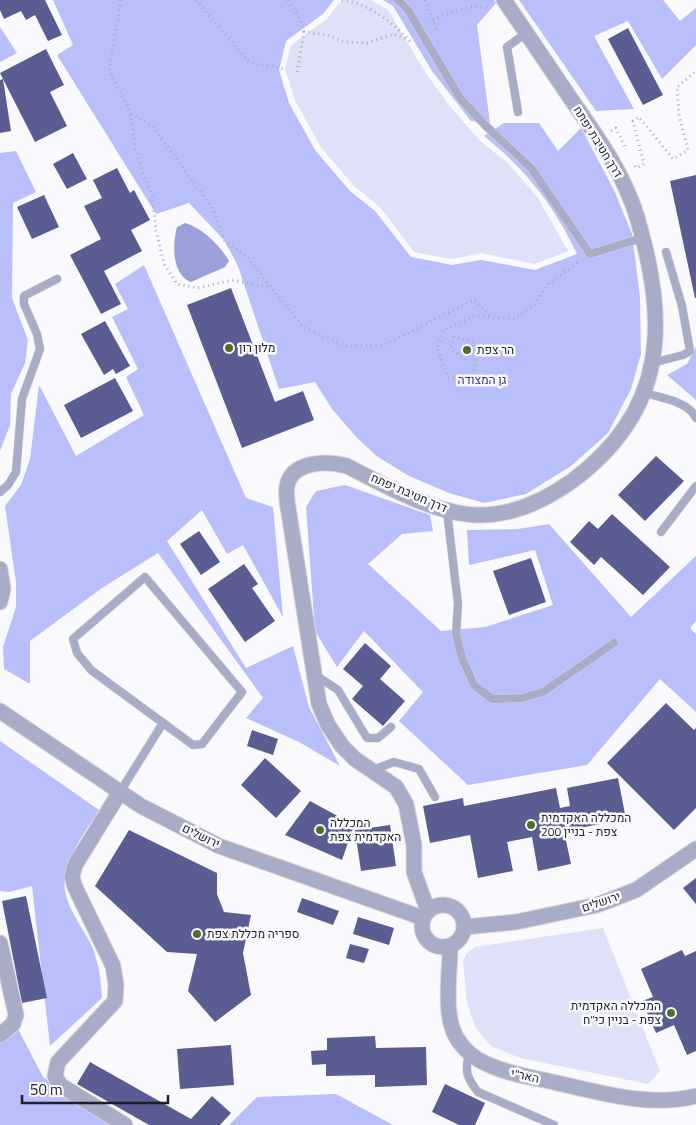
<svg xmlns="http://www.w3.org/2000/svg" width="696" height="1125" font-family="'Titillium Web',Heebo,sans-serif">
<style>
.green{fill:#dee1f7}
.forest{fill:#b9bffb}
.water{fill:#9ba0da}
.building{fill:#595d92}
.lines{fill:none;stroke-linecap:round;stroke-linejoin:round}
.lane-casing{stroke:#d6d6dc;stroke-width:9}
.street-casing{stroke:#d6d6dc;stroke-width:17}
.path{stroke:#ababb1;stroke-width:3;stroke-dasharray:1 4;stroke-linecap:butt}
.lane{stroke:#a9acc6;stroke-width:8}
.street{stroke:#a9acc6;stroke-width:15}
.poi-dot{fill:#4f6f26;stroke:#f9f9fe;stroke-width:2}
.labels{text-anchor:middle;stroke-width:5;stroke-linejoin:round;paint-order:stroke}
.street-label{font-size:12px;fill:#1e1f27;stroke:#f9f9fe}
.poi-label{font-size:12px;fill:#1e1f27;stroke:#f9f9fe;text-anchor:start}
.park-label{font-size:12px;fill:#353479;stroke:#f9f9fe}
</style>
<rect width="100%" height="100%" fill="#f9f9fe"/>
<g class="green">
<polygon points="342,0 371,0 388,10 427,75 448,104 480,141 508,163 538,198 568,251 535,264 481,253 452,259 414,252 380,207 354,186 320,146 295,100 285,69 291,45 327,19"/>
<polygon points="603,928 660,1071 648,1084 520,1058 491,1046 476,1028 467,1003 463,962 466,954 475,947"/>
</g>
<g class="forest">
<path d="M53,0H334L323,14L286,41L279,70L289,103L315,150L350,191L375,211L411,257L452,265L481,260L535,270L577,254C554,205 526,170 484,136L504,123H539L558,151L581,128L614,190L632,234L640,297L641,354L631,389L608,433L571,466L526,494L484,503L449,493L409,476L378,457L358,439L332,409L315,382L279,389L238,266L224,240L189,203L156,214L57,55L73,45Z"/>
<polygon points="383,0 494,0 496,3 477,25 490,123 471,121 432,71 393,6"/>
<polygon points="519,0 663,0 680,21 696,8 696,45 662,79 628,21 594,36 634,109 596,111"/>
<polygon points="0,27 17,53 0,62"/>
<polygon points="16,151 36,192 13,203 12,298 28,340 25,363 11,394 10,425 0,451 0,153"/>
<polygon points="144,265 246,498 273,507 283,617 243,545 227,554 202,510 167,541 246,668 293,646 309,707 340,766 299,742 246,718 263,698 158,553 102,588 30,641 30,684 4,669 3,647 16,607 16,582 5,506 21,485 30,459 39,385 76,456 144,415 126,377 138,369 112,317 128,309 115,284"/>
<polygon points="696,347 696,400 667,375 687,364"/>
<polygon points="345,485 430,515 433,531 402,534 368,564 441,631 485,627 553,605 535,550 469,565 467,530 518,529 549,524 631,617 696,556 696,621 690,628 696,634 696,712 660,679 587,765 468,785 399,721 423,692 364,631 337,667 315,631 306,507 316,491"/>
<path d="M0,741L99,810C86,831 68,854 65,878C61,904 84,927 93,949C99,965 101,980 102,998L50,1046L32,886L9,892L0,891Z"/>
<polygon points="18,1029 43,1077 109,1125 0,1125 0,1033"/>
<polygon points="336,1094 393,1125 229,1125 257,1097"/>
</g>
<path class="water" d="M185,223C202,228 220,245 229,261L225,267L191,282C172,275 172,245 177,227Z"/>
<g class="building">
<polygon points="0,0 45,0 62,35 48,41 35,15 26,20 21,11 4,19 0,10"/>
<polygon points="628,28 663,95 643,105 608,39"/>
<polygon points="46,49 64,85 50,92 67,126 35,142 3,79 11,131 0,133 0,80 3,79 0,73"/>
<polygon points="73,153 87,179 67,189 53,164"/>
<polygon points="117,168 130,193 134,190 150,220 131,230 142,251 104,271 121,304 101,314 70,255 101,239 84,206 102,198 93,180"/>
<polygon points="696,175 696,298 695,298 670,181"/>
<polygon points="44,195 59,227 32,239 17,207"/>
<polygon points="231,288 275,402 303,391 314,420 242,448 187,305"/>
<polygon points="105,321 130,366 116,374 113,369 104,375 81,334"/>
<polygon points="115,378 133,411 81,438 64,405"/>
<polygon points="656,456 684,481 645,521 618,495"/>
<polygon points="612,514 670,567 643,595 601,557 594,565 570,542 589,521 598,529"/>
<polygon points="199,531 220,562 201,575 180,544"/>
<polygon points="531,558 546,602 509,615 493,571"/>
<polygon points="244,564 258,584 252,588 275,621 245,642 208,589"/>
<polygon points="365,643 391,666 380,679 405,701 383,726 352,699 363,686 343,669"/>
<polygon points="666,703 694,730 696,728 696,808 674,830 607,763"/>
<polygon points="252,730 278,739 273,755 247,746"/>
<polygon points="265,758 301,791 276,818 241,785"/>
<polygon points="618,778 626,819 564,831 571,864 538,871 532,837 507,842 513,871 478,878 470,835 430,843 423,806 463,798 464,806 556,788 560,808 570,806 567,788"/>
<polygon points="310,801 354,825 342,860 285,835"/>
<polygon points="390,825 396,866 361,871 355,830"/>
<polygon points="129,830 217,873 217,894 224,912 251,915 243,953 251,995 215,1022 188,991 197,954 167,952 95,886"/>
<polygon points="696,878 696,904 683,888"/>
<polygon points="26,896 47,998 22,1003 2,901"/>
<polygon points="302,898 339,911 333,925 297,912"/>
<polygon points="358,917 394,928 389,945 353,934"/>
<polygon points="350,944 369,949 364,963 346,958"/>
<polygon points="682,950 685,956 696,951 696,1051 687,1055 674,1025 656,1033 642,1001 653,997 641,969"/>
<polygon points="375,1036 376,1048 426,1047 427,1085 375,1087 375,1075 326,1076 326,1064 312,1065 311,1051 327,1050 327,1038"/>
<polygon points="231,1045 234,1085 180,1089 177,1049"/>
<polygon points="90,1062 191,1119 212,1096 231,1113 220,1125 149,1125 77,1084"/>
<polygon points="445,1084 485,1103 475,1125 459,1125 432,1112"/>
</g>
<g class="lines">
<g class="lane-casing">
<g id="lane">
<polyline points="398,0 408,10 460,98 485,125 531,168 590,254 642,238"/>
<polyline points="518,112 507,47 526,33"/>
<polyline points="652,363 683,355 690,351 682,306 666,252"/>
<path d="M645,393C661,398 688,401 696,418"/>
<polyline points="0,492 8,485 16,472 22,399 40,349 37,334 24,304 24,296 57,279"/>
<polyline points="447,511 458,604 456,634 462,658 474,685 492,699 522,698 543,692 614,643"/>
<polyline points="661,532 696,486"/>
<polygon points="145,577 242,692 202,744 193,745 91,670 77,653 73,639"/>
<polyline points="314,674 338,690 367,738 378,738 391,727"/>
<polyline points="373,770 394,762 419,769 435,797"/>
<polyline points="120,792 163,723"/>
<path d="M469,1053C465,1071 466,1077 478,1092L554,1125"/>
</g>
</g>
<g class="street-casing">
<g id="street">
<polyline points="0,569 3,589 0,602"/>
<polyline points="0,711 141,806 219,846 423,918"/>
<polyline points="120,792 75,865 72,877 75,887 113,966 116,985 115,1001 58,1062 55,1076 60,1085 125,1125"/>
<circle cx="443" cy="926" r="21"/>
<path d="M428,911L414,872V845L406,804L396,787L355,759L342,746L328,725L319,704L287,501C287,496 286,490 287,486C292,460 329,461 347,466C384,485 435,514 477,515C513,516 544,501 572,481C668,410 668,323 637,217C624,174 598,138 573,102C550,68 527,34 504,0"/>
<polyline points="465,927 516,922 597,905 636,890 696,849"/>
<polyline points="0,943 16,1015 13,1024 0,1035"/>
<path d="M450,947C450,975 443,1012 456,1037C463,1049 475,1059 487,1064C508,1074 531,1077 553,1082C599,1092 649,1108 696,1096"/>
</g>
</g>
<g class="path">
<polyline points="121,0 109,71 132,114 153,127 213,209 224,240 248,258 303,327 346,346 384,345 474,300 491,316"/>
<polyline points="196,0 250,63 285,69"/>
<polyline points="288,0 298,15 304,32"/>
<path d="M342,0C369,4 389,20 408,39"/>
<polyline points="425,0 436,29"/>
<path d="M433,20C448,14 476,0 489,10"/>
<polyline points="297,72 304,32 327,35 344,42 367,43 394,34 410,41"/>
<polyline points="130,114 136,153 152,196 156,231 164,264 177,284 198,288 232,280 272,288"/>
<polyline points="611,131 616,128 625,147"/>
<polyline points="635,166 636,168 644,164 633,121 639,117 673,159 688,150 679,115 677,87 696,71"/>
<polyline points="466,360 451,348 454,337 475,342 477,355 472,376 448,378 437,348 443,330 477,316 514,318 532,307 549,283 580,261"/>
</g>
<use href="#lane" class="lane"/>
<use href="#street" class="street"/>
</g>
<g class="poi-dot">
<circle cx="229" cy="348" r="5"/>
<circle cx="467" cy="350" r="5"/>
<circle cx="531" cy="825" r="5"/>
<circle cx="320" cy="830" r="5"/>
<circle cx="197" cy="934" r="5"/>
<circle cx="671" cy="1013" r="5"/>
</g>
<g class="labels">
<g class="street-label">
<text transform="translate(598 142) rotate(58)" y="4">דרך חטיבת יפתח</text>
<text transform="translate(409 493) rotate(23)" y="4">דרך חטיבת יפתח</text>
<text transform="translate(201 836) rotate(26)" y="4">ירושלים</text>
<text transform="translate(601 902) rotate(-18)" y="4">ירושלים</text>
<text transform="translate(525 1076) rotate(12)" y="4">האר"י</text>
</g>
<g class="poi-label">
<text x="239" y="352">מלון רון</text>
<text x="477" y="354">הר צפת</text>
<text x="541" y="822">המכללה האקדמית<tspan x="541" dy="14">צפת - בניין 200</tspan></text>
<text x="330" y="827">המכללה<tspan x="330" dy="14">האקדמית צפת</tspan></text>
<text x="207" y="938">ספריה מכללת צפת</text>
<text x="661" y="1010" text-anchor="end">המכללה האקדמית<tspan x="661" dy="14">צפת - בניין כי"ח</tspan></text>
</g>
<g class="park-label">
<text x="482" y="384">גן המצודה</text>
</g>
</g>
<path d="M22 1095v8h146v-8" fill="none" stroke="#1e1f27" stroke-width="2.5"/>
<text x="30" y="1095" font-size="15" fill="#1e1f27" stroke="#f9f9fe" stroke-width="4" paint-order="stroke">50 m</text>
</svg>
